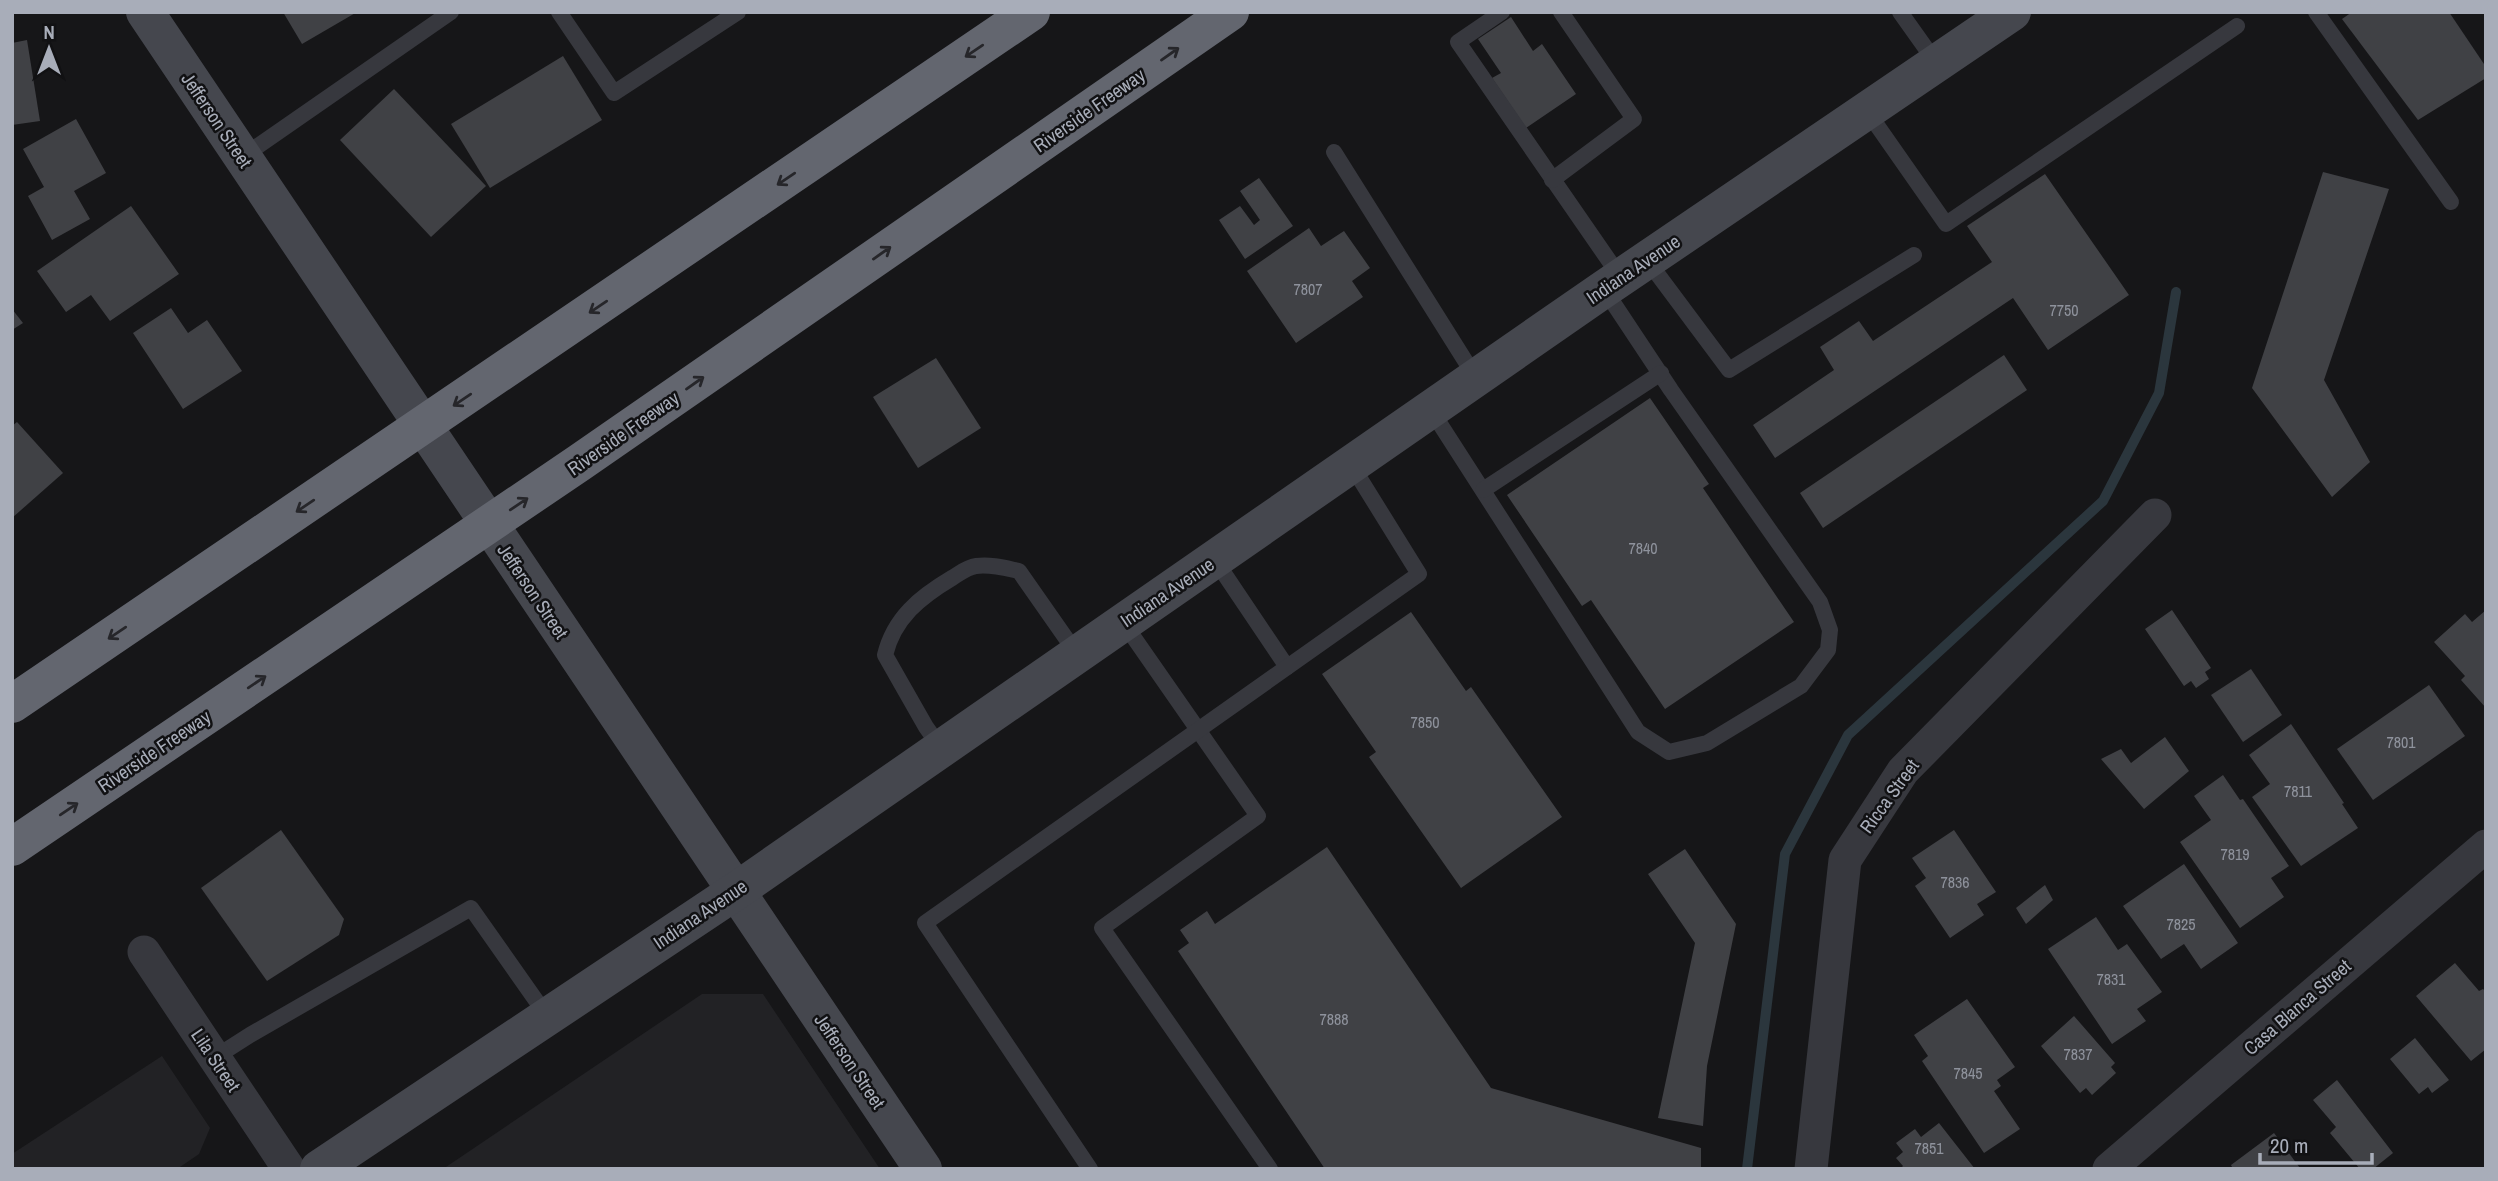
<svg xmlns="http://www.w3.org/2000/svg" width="2498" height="1181" font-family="'Archivo Narrow',sans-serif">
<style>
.built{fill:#222225}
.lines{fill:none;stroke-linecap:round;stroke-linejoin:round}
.stream{stroke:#2b363d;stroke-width:10}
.building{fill:#404145}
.lane{stroke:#37383e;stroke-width:16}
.street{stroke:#37383e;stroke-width:33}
.secondary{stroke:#45474e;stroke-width:38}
.highway{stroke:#63666f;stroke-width:38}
.oneway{stroke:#26262a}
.labels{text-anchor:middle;stroke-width:5;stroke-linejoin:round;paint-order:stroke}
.number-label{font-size:16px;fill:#8e929c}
.street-label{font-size:19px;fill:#a8adb9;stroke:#111113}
</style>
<rect width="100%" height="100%" fill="#161618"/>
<g class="built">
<polygon points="702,994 763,994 880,1169 443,1169"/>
<polygon points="162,1056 210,1128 199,1154 177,1169 12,1169 12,1154"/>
</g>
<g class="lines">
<polyline class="stream" points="1747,1169 1785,854 1848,735 2103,501 2159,393 2176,292"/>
</g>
<g class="building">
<polygon points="283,12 357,12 302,44"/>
<polygon points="2352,12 2449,12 2486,67 2486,78 2418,120 2342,19"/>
<polygon points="1511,17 1533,51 1542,44 1576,94 1526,128 1492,78 1501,73 1478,39"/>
<polygon points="27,40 40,121 12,125 12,43"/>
<polygon points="563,56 602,120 490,188 451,124"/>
<polygon points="394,89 486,186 431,237 340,140"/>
<polygon points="76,119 106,173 74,191 90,219 52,240 28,196 44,187 23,149"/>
<polygon points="2323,172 2389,189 2324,380 2370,462 2332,497 2252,388"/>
<polygon points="2045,174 2129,295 2048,350 2013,298 1775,458 1753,425 1834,370 1820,347 1859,321 1873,341 1992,262 1967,226"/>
<polygon points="1259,178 1293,226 1245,259 1219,220 1240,206 1254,225 1260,220 1240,191"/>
<polygon points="131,206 179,274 110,321 91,295 66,312 37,271"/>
<polygon points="1309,228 1321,246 1344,231 1370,268 1352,281 1363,297 1296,343 1247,271"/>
<polygon points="171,308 188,333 207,320 242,371 183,409 133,333"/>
<polygon points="12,309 23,323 12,330"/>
<polygon points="2004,355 2027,390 1823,528 1800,493"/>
<polygon points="936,358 981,428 918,468 873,397"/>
<polygon points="1650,398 1709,484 1703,488 1794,622 1665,709 1591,600 1582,606 1507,495"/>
<polygon points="17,422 63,473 12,518 12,426"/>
<polygon points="2172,610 2211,668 2205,672 2209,679 2196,688 2191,681 2184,686 2145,629"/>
<polygon points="2486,610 2486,708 2461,680 2465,676 2434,642 2465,614 2472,622"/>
<polygon points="1411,612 1466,691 1471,687 1562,817 1461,888 1369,757 1376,752 1322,674"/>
<polygon points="2251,669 2282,715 2243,742 2211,695"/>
<polygon points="2429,685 2465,736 2373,800 2337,749"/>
<polygon points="2291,724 2344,803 2342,804 2358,828 2301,866 2252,797 2270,784 2249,755"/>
<polygon points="2165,737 2189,771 2144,809 2101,759 2121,749 2131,763"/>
<polygon points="2223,775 2240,800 2243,799 2289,866 2271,878 2284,897 2240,928 2180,842 2211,820 2194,796"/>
<polygon points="281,830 344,919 339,935 267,981 201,888"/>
<polygon points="1954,830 1996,892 1977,904 1984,915 1950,938 1915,886 1926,878 1912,858"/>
<polygon points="1327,847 1491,1088 1701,1148 1701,1169 1325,1169 1178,951 1189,943 1180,930 1207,911 1215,924"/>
<polygon points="1685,849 1736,924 1707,1066 1703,1126 1658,1118 1695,943 1648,874"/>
<polygon points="2184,864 2238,943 2201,969 2184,944 2161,959 2123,906"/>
<polygon points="2045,885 2053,900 2026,924 2016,908"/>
<polygon points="2096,917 2118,950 2127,944 2162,992 2137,1009 2146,1021 2112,1044 2048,949"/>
<polygon points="2455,963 2479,991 2483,989 2486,992 2486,1049 2471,1061 2416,996"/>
<polygon points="1967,999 2015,1067 1997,1080 2001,1086 1994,1091 2020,1129 1984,1153 1922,1061 1928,1056 1914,1035"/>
<polygon points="2074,1016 2115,1063 2111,1067 2116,1073 2092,1095 2086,1088 2080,1093 2041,1046"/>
<polygon points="2415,1038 2449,1080 2432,1093 2428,1087 2419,1094 2390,1059"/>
<polygon points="2337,1080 2393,1153 2373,1169 2360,1169 2330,1133 2336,1127 2313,1100"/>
<polygon points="1939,1123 1975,1169 1900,1169 1903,1166 1896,1158 1903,1152 1896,1143 1915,1129 1921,1137"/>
<polygon points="2274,1133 2300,1168 2233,1169 2231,1165"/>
</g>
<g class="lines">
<g class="lane">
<polyline points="559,12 614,93 738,12"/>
<polyline points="1502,12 1458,42 1621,278"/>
<polyline points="1900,12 1937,64"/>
<polyline points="2316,12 2451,202"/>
<polyline points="1867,111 1946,224 2237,26"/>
<polyline points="1334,152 1476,378"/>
<polyline points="242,157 451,12"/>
<polyline points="1552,180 1634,119 1561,12"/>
<polyline points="1647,260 1729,370 1914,255"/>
<polyline points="1431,410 1638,732 1669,752 1707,743 1801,686 1828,650 1830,630 1820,602 1671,390 1604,289"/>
<polyline points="1483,490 1661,373"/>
<polyline points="1215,560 1287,667"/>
<polyline points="1123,622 1258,816 1102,928 1270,1169"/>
<path d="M941,748L926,727L885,655C894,618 920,597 952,578C959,574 967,567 976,566C991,564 1005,568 1019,571L1077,654"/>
<polyline points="214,1058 250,1035 471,908 547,1016"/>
<polyline points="1090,1169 925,923 1419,574 1352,466"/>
</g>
<g class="street">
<polyline points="144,952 289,1169"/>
<polyline points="1811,1169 1845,860 1903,771 2155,515"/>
<polyline points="2109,1169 2486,846"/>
</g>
<g class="secondary">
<polyline points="145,12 923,1169"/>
<polyline points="319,1169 736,891 1604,289 2012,12"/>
</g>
<g class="highway">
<polyline points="12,704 1031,12"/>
<polyline points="12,847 579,463 1230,12"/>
</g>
</g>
<defs><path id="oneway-shaft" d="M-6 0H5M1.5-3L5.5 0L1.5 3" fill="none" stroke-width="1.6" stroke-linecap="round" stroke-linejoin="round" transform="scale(1.75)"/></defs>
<g class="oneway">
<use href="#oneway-shaft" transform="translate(974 51) rotate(146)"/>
<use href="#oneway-shaft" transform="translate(1170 54) rotate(-35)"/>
<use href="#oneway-shaft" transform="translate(786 179) rotate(146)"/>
<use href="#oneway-shaft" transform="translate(882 253) rotate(-35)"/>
<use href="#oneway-shaft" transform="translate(598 307) rotate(146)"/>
<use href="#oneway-shaft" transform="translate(695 383) rotate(-35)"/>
<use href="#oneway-shaft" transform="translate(462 400) rotate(146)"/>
<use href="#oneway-shaft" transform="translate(519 504) rotate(-34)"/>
<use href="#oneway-shaft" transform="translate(305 506) rotate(146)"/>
<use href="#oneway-shaft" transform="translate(117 633) rotate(146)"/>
<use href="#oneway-shaft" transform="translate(257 682) rotate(-34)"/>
<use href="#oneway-shaft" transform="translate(69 809) rotate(-34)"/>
</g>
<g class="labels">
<g class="number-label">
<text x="1308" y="295">7807</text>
<text x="2064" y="316">7750</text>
<text x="1643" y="554">7840</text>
<text x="1425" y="728">7850</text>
<text x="2401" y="748">7801</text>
<text x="2298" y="797">7811</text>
<text x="2235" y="860">7819</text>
<text x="1955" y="888">7836</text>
<text x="2181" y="930">7825</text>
<text x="2111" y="985">7831</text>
<text x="1334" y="1025">7888</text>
<text x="2078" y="1060">7837</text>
<text x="1968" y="1079">7845</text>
<text x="1929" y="1154">7851</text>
</g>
<g class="street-label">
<text transform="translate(1089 110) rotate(-35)" y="7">Riverside Freeway</text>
<text transform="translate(217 120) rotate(56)" y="7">Jefferson Street</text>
<text transform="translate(1633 269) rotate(-34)" y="7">Indiana Avenue</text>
<text transform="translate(623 433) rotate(-35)" y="7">Riverside Freeway</text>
<text transform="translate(533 591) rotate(56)" y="7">Jefferson Street</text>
<text transform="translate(1167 592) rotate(-34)" y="7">Indiana Avenue</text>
<text transform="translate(154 751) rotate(-34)" y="7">Riverside Freeway</text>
<text transform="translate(1889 796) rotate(-54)" y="7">Ricca Street</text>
<text transform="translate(700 914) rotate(-34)" y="7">Indiana Avenue</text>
<text transform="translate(2297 1007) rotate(-41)" y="7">Casa Blanca Street</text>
<text transform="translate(216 1060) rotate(56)" y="7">Lila Street</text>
<text transform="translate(850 1061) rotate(56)" y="7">Jefferson Street</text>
</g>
</g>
<rect width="2498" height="1181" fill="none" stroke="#a8adb9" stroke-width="28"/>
<g transform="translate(49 49)" stroke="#111113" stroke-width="5" paint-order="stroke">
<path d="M0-5L12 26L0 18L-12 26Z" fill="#a8adb9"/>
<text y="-10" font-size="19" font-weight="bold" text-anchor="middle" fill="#a8adb9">N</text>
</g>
<path d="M2260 1153v10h112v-10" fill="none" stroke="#a8adb9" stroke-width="3.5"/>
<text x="2270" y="1153" font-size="21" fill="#a8adb9" stroke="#111113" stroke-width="5" paint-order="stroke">20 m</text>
</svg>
